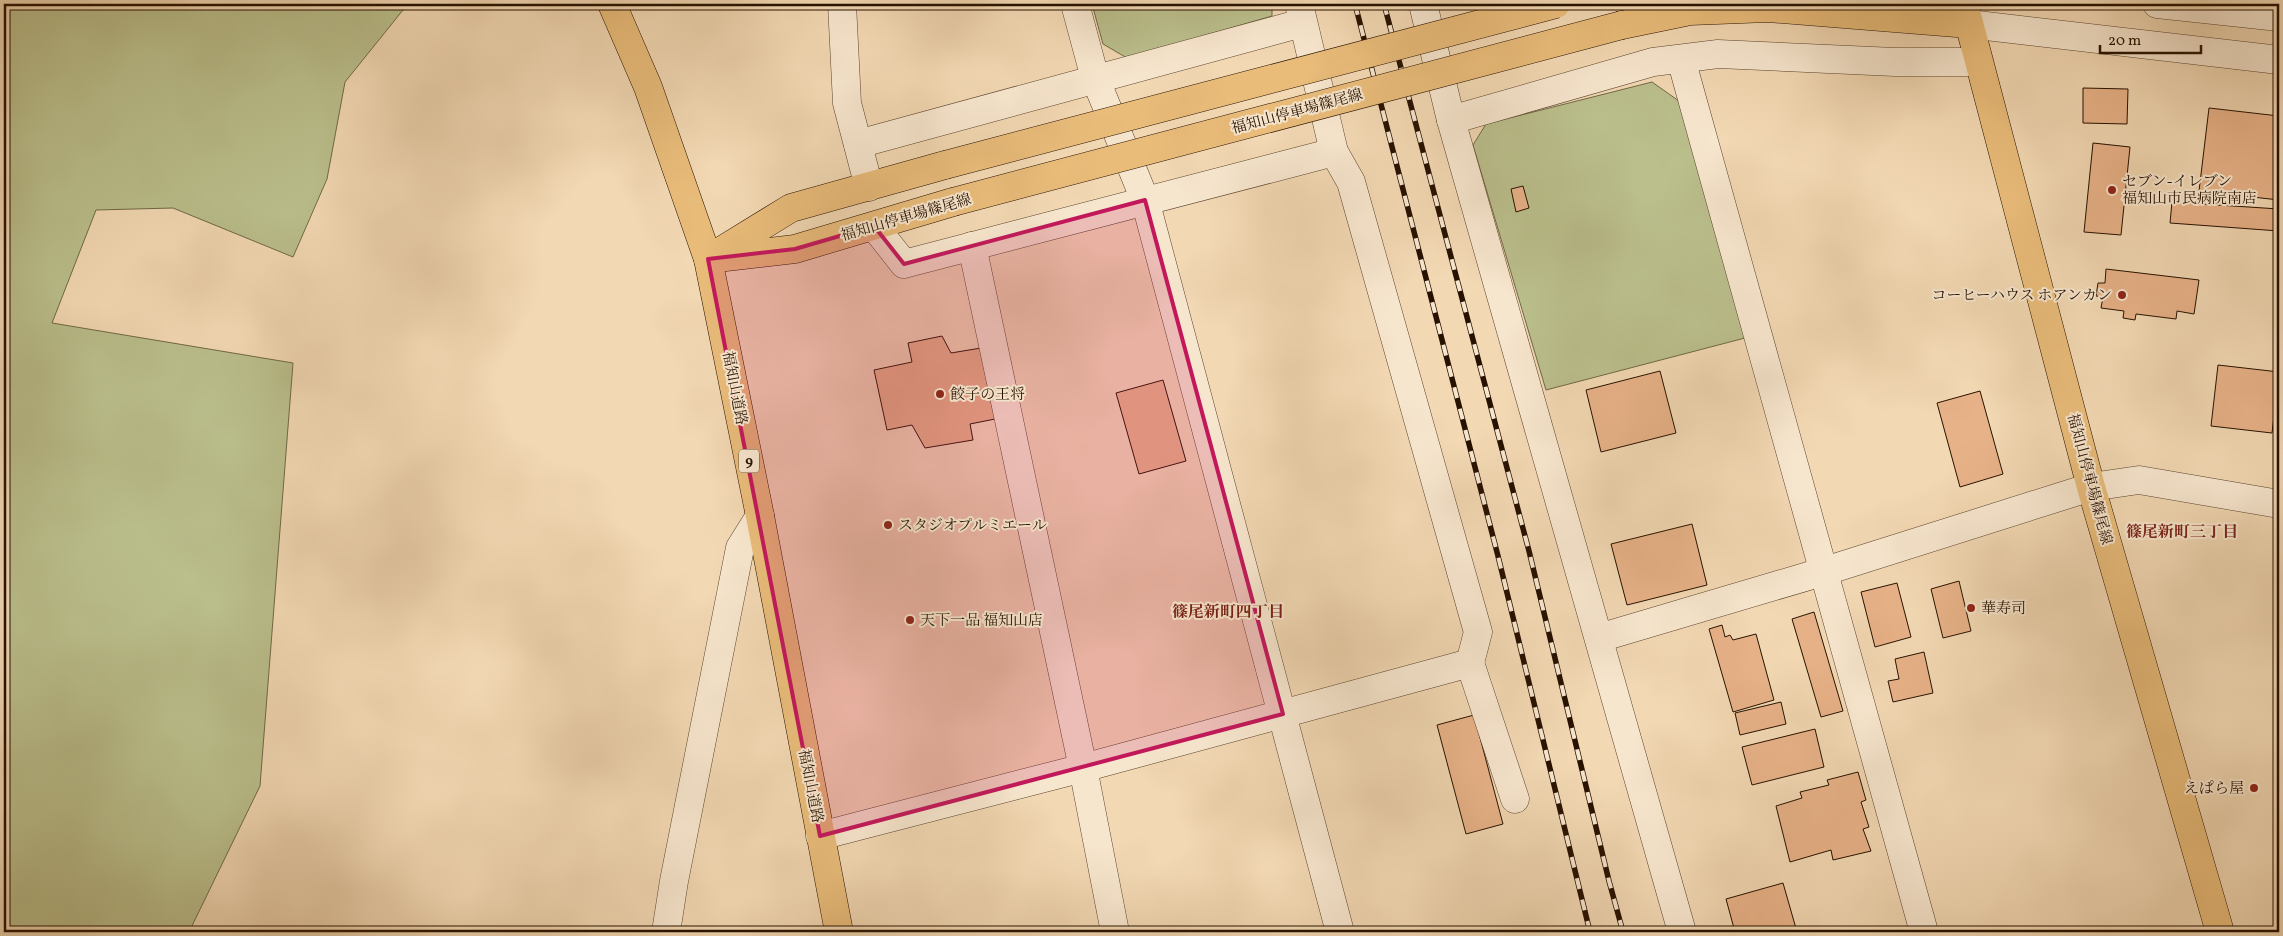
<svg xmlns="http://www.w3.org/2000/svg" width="2283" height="936" font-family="Vollkorn,'Noto Serif JP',serif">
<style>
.green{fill:#babf8c;stroke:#706846}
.building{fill:#e8b288;stroke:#271100}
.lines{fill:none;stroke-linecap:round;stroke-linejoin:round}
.minor-casing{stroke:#5a432d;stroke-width:29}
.major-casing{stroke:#271100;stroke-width:29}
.highway-casing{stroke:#271100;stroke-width:29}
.minor{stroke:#f7e6ce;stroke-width:28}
.major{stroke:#e9bc7a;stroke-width:28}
.highway{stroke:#e9bc7a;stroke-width:28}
.rail-casing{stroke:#271100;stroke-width:5.5}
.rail{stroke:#f7e6ce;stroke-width:4;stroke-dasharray:11;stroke-linecap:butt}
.major-bridge-casing{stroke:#271100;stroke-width:29;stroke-linecap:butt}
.major-bridge{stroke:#e9bc7a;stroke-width:28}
.marked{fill:#c2185b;fill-opacity:0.2;stroke:#c2185b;stroke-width:4;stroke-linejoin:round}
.poi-dot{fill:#8f2418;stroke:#f7e6ce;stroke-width:2}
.labels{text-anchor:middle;stroke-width:4;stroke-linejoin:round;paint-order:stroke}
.shield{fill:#f7e6ce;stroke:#65513e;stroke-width:1}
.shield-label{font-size:14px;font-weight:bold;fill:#271100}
.street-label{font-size:15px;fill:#271100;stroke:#f7e6ce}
.poi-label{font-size:15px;fill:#271100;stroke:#f7e6ce;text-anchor:start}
.neighbourhood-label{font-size:16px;font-weight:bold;fill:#7a1f14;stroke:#f7e6ce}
</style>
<rect width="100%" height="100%" fill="#f2d8b3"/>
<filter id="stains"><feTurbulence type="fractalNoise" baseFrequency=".004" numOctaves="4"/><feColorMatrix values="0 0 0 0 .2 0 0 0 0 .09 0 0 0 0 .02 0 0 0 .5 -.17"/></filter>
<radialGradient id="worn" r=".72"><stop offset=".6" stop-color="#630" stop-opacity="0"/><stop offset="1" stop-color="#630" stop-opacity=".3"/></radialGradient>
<g class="green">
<polygon points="4,4 414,4 407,5 345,82 327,179 293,257 173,208 96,210 52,323 293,363 260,786 189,932 4,932"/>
<polygon points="1092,4 1272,4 1272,16 1127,58 1103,44"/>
<polygon points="1652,82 1679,101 1745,338 1546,390 1473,145 1486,124"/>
</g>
<g class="building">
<polygon points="2083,88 2128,89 2127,124 2083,123"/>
<polygon points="2209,108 2279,116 2279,200 2199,191"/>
<polygon points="2093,143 2130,147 2121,235 2084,232"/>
<polygon points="1523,186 1529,208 1516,212 1511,189"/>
<polygon points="2172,202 2279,209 2279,231 2170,223"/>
<polygon points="2106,269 2199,280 2194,314 2177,311 2176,319 2136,314 2135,320 2123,318 2124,311 2101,308 2103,297 2096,296 2098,283 2105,283"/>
<polygon points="942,336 951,353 993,346 1005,417 970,424 973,440 925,448 912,425 887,430 874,370 912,362 908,343"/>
<polygon points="2218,365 2279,372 2272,433 2211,426"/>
<polygon points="1660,371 1676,433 1601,452 1586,390"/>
<polygon points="1163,380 1186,461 1139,474 1116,393"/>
<polygon points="1980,391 2003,474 1960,487 1937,403"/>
<polygon points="1692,524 1707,585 1627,605 1611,544"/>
<polygon points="1959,581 1971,631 1943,638 1931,589"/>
<polygon points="1897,583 1911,637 1875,647 1861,592"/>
<polygon points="1814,612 1843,711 1821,717 1792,619"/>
<polygon points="1722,625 1725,637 1730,635 1733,640 1756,634 1774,700 1733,712 1709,629"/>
<polygon points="1924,652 1933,693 1893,702 1888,681 1899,679 1895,659"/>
<polygon points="1781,702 1786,724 1740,735 1735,713"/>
<polygon points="1474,715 1503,824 1466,834 1437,725"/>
<polygon points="1815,729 1824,767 1752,785 1742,747"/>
<polygon points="1858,772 1866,800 1861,802 1869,827 1863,829 1871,851 1833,860 1831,850 1790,862 1776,806 1802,798 1800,792 1829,785 1827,780"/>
<polygon points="1783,883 1797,932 1735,932 1726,899"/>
</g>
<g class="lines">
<g class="minor-casing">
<g id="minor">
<polyline points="842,4 847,103 869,187"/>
<polyline points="1075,4 1095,78 1145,200 1340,932"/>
<polyline points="1423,4 1451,120 1682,932"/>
<polyline points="2157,4 2279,17"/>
<polyline points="1969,24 2279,60"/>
<polyline points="1681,59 1924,932"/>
<polyline points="1451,120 1653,62 1718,54 1895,62 1978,62"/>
<polyline points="858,144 1302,23"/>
<polyline points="874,226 904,264 1334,152"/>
<polyline points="972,246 1083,768 1115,932"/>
<polyline points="1599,638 1822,572 2091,487 2139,480 2279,504"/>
<polyline points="1470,663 1515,799"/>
<polyline points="820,836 1083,768 1470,663 1478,632 1351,182 1334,152 1299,4"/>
<polyline points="666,932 674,881 740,548 760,516"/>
</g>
</g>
<g class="major-casing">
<g id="major">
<polyline points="1964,4 2091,487 2220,932"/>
<polyline points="1622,25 1690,11 1768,8 1969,24"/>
<polyline points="717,258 795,249 953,202"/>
<polyline points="708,259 791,208 945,165"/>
</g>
</g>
<g class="highway-casing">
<polyline id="highway" points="612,4 648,87 708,259 760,516 839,932"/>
</g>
<use href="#minor" class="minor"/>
<use href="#major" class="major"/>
<use href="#highway" class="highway"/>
<g class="rail-casing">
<g id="rail">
<polyline points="1355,4 1498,556 1590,932"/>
<polyline points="1384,4 1529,551 1609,881 1623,932"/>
</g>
</g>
<use href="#rail" class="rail"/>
<g class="major-bridge-casing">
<g id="major-bridge">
<polyline points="945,165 1556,4"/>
<polyline points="953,202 1622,25"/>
</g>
</g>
<use href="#major-bridge" class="major-bridge"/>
</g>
<path class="marked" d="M1145,200L1283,714L820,836L708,259L795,249L874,226L904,264Z"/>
<g class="poi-dot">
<circle cx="2112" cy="190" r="5"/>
<circle cx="2122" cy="295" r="5"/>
<circle cx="940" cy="394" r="5"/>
<circle cx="888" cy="525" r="5"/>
<circle cx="1971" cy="608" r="5"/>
<circle cx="910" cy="620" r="5"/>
<circle cx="2254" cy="788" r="5"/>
</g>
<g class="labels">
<rect class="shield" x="739" y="449.5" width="20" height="23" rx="4"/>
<g class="shield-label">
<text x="749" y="466">9</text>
</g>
<g class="street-label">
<text transform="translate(1297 111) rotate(-15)" y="5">福知山停車場篠尾線</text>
<text transform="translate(906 217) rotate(-16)" y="5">福知山停車場篠尾線</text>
<text transform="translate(735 388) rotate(79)" y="5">福知山道路</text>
<text transform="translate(2090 479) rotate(75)" y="5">福知山停車場篠尾線</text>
<text transform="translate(811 786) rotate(79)" y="5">福知山道路</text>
</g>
<g class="poi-label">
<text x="2122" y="186">セブン-イレブン<tspan x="2122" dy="17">福知山市民病院南店</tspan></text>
<text x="2112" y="300" text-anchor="end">コーヒーハウス ホアンカン</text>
<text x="950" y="399">餃子の王将</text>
<text x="898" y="530">スタジオプルミエール</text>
<text x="1981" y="613">華寿司</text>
<text x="920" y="625">天下一品 福知山店</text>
<text x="2244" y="793" text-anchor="end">えぱら屋</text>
</g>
<g class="neighbourhood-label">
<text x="2182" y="537">篠尾新町三丁目</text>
<text x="1228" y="617">篠尾新町四丁目</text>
</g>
</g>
<rect width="2283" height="936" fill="none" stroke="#f2d8b3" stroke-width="20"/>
<rect x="5" y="5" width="2273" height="926" fill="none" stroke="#271100" stroke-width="2.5"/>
<rect x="10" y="10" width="2263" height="916" fill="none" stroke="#271100"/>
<path d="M2100 45v8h101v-8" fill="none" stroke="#271100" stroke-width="2.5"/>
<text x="2108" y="45" font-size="15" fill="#271100" stroke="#f7e6ce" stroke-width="4" paint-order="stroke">20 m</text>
<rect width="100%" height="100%" filter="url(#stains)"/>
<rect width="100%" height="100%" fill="url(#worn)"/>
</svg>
